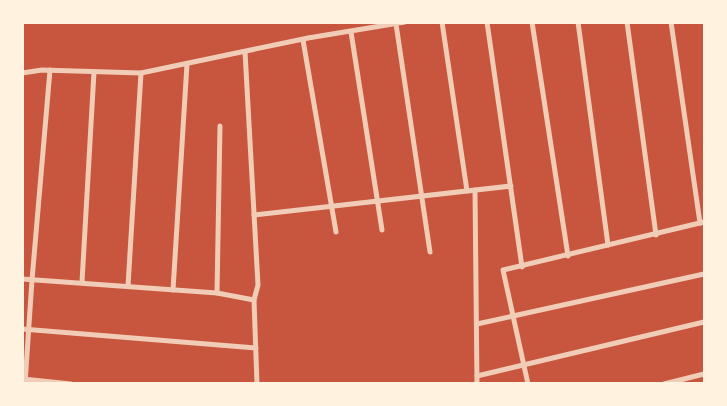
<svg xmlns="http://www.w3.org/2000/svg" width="727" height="406" font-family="'Golos Text',sans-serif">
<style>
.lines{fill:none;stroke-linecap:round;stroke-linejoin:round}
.minor{stroke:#f1ccb7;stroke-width:5}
</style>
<rect width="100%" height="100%" fill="#c8553d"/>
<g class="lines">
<g class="minor">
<polyline points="442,22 467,191"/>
<polyline points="487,22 522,267"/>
<polyline points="532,22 568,256"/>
<polyline points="578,22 608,245"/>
<polyline points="627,22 656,235"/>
<polyline points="671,22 700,223"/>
<polyline points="396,24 430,252"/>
<polyline points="351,32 382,230"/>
<polyline points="303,40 336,232"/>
<polyline points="245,52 258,285 254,300 257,384"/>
<polyline points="22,73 42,70 141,73 308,38 405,22"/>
<polyline points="475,190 477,384"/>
<polyline points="254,215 511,186"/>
<polyline points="22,279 217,293 254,300"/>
<polyline points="82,282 94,72"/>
<polyline points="128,286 141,73"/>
<polyline points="173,290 187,64"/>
<polyline points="217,293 220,126"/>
<polyline points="477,324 704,274"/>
<polyline points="22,329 256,348"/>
<polyline points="477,376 704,322"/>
<polyline points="23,379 71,384"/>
<polyline points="25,384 32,280 50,70"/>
<polyline points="528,384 503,270 704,222"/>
<polyline points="664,384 704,374"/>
</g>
</g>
<rect width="727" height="406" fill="none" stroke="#fff3e0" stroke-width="48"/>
</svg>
